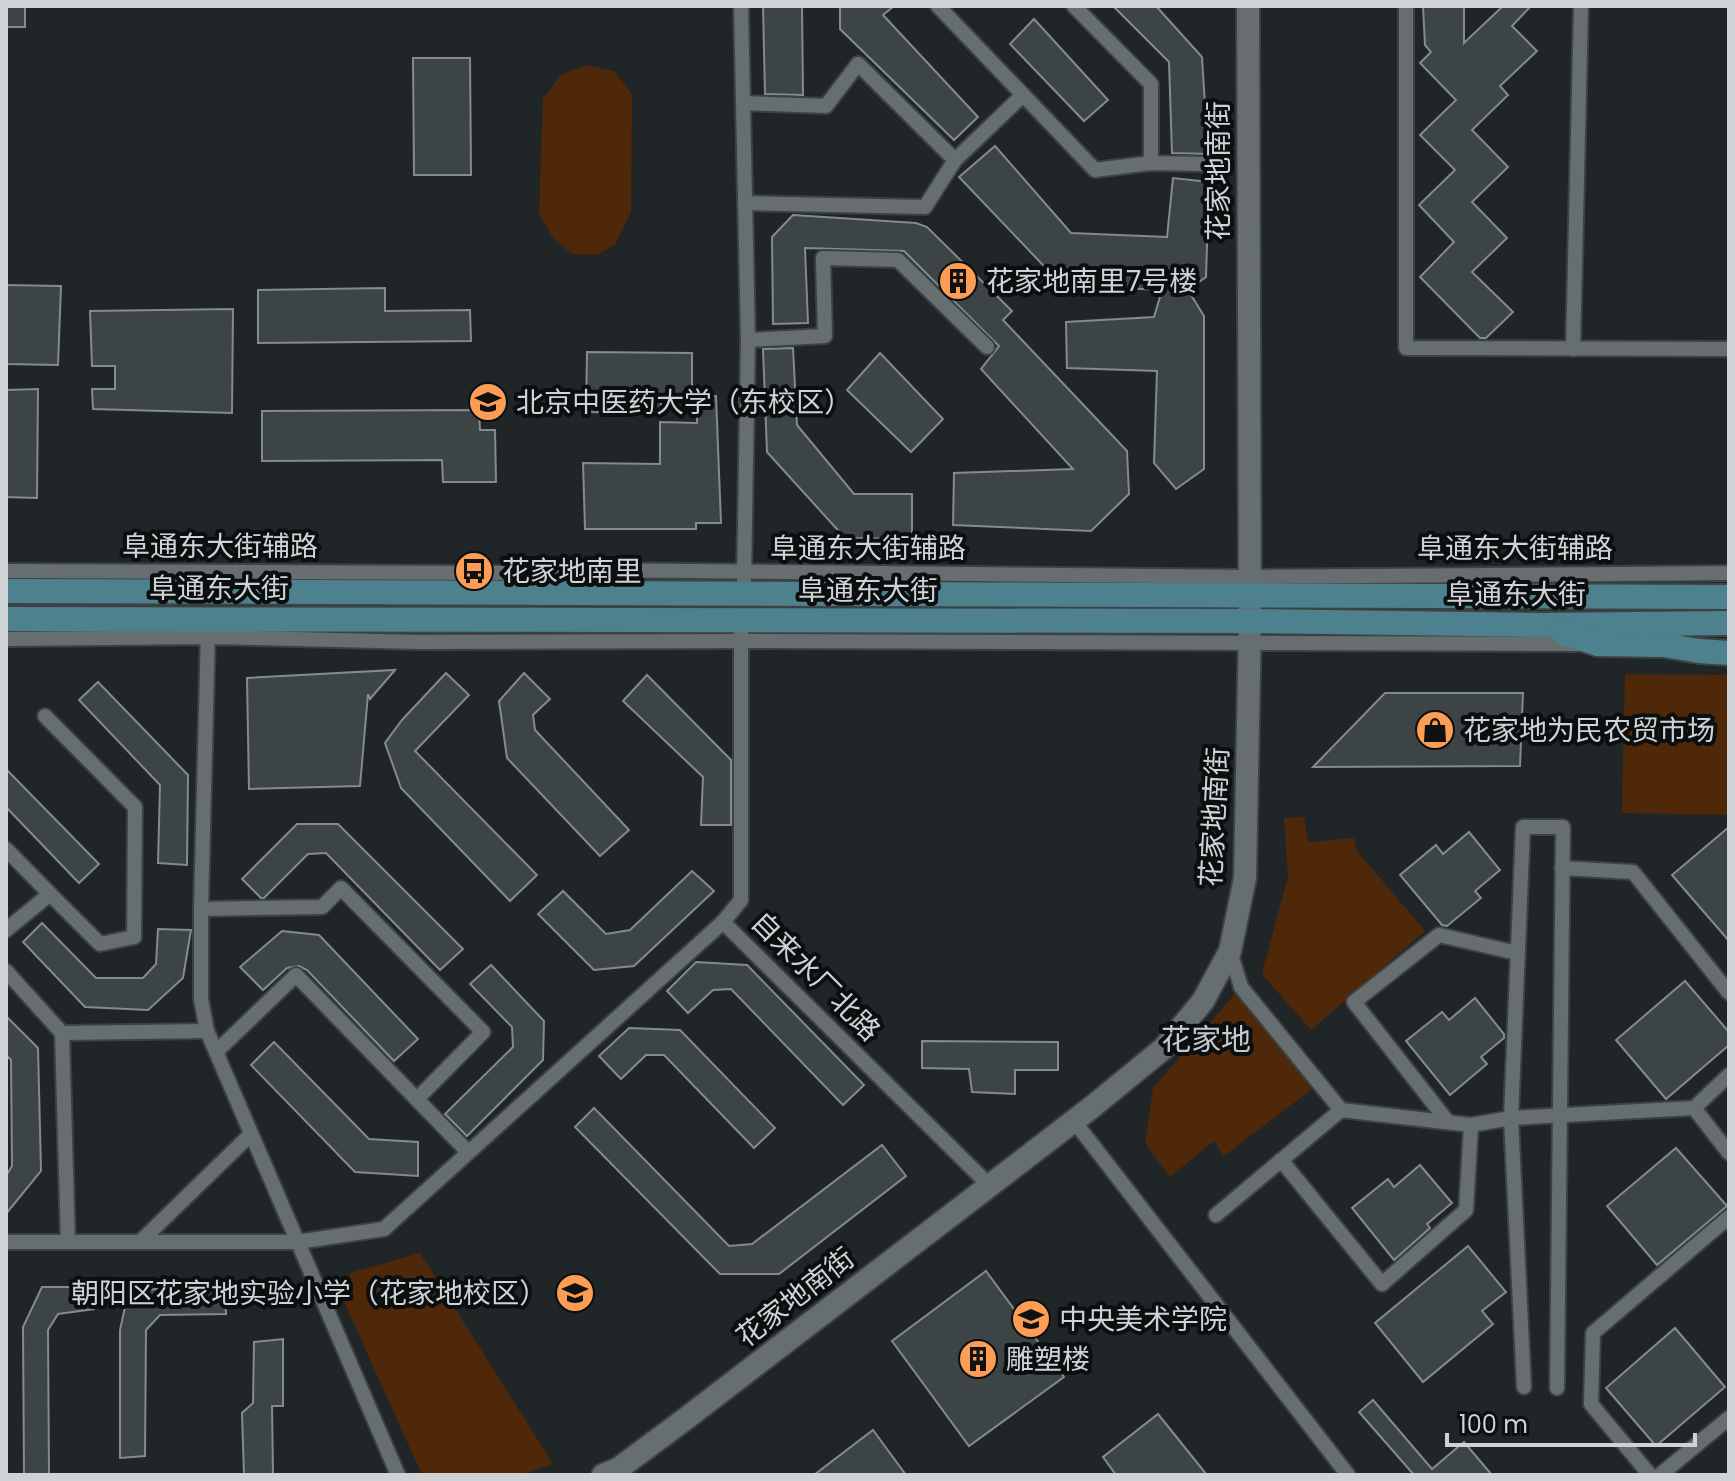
<svg xmlns="http://www.w3.org/2000/svg" width="1735" height="1481" font-family="Poppins,'Noto Sans SC',sans-serif">
<style>
.green{fill:#4e2809}
.building{fill:#3d4446;stroke:#838b8d;stroke-width:2}
.lines{fill:none;stroke-linecap:round;stroke-linejoin:round}
.street-casing{stroke:#3c4244;stroke-width:18}
.secondary-casing{stroke:#3c4244;stroke-width:26}
.primary-casing{stroke:#3c4244;stroke-width:28}
.street{stroke:#676e70;stroke-width:14}
.secondary{stroke:#676e70;stroke-width:22}
.primary{stroke:#4d818d;stroke-width:24}
.labels{text-anchor:middle;stroke-width:8;stroke-linejoin:round;paint-order:stroke}
.street-label{font-size:28px;fill:#cfd3d5;stroke:#0c0f0f}
.poi-label{font-size:28px;fill:#cfd3d5;stroke:#0c0f0f;text-anchor:start}
.neighbourhood-label{font-size:30px;fill:#c2cacd;stroke:#0c0f0f}
</style>
<rect width="100%" height="100%" fill="#202628"/>
<g class="green">
<polygon points="586,65 614,71 632,95 631,212 615,244 597,255 572,254 554,239 539,215 543,99 562,74"/>
<polygon points="1625,674 1729,675 1729,815 1622,813"/>
<polygon points="1304,817 1308,842 1354,838 1357,851 1425,931 1311,1030 1262,974 1288,876 1284,818"/>
<polygon points="1241,987 1320,1083 1224,1156 1214,1141 1170,1177 1145,1143 1153,1088"/>
<polygon points="420,1253 553,1464 520,1475 422,1475 341,1295 350,1273"/>
</g>
<g class="building">
<rect x="6" y="6" width="19" height="21"/>
<polygon points="763,6 802,6 803,95 765,94"/>
<polygon points="840,6 894,6 883,15 978,117 954,140 840,29"/>
<polygon points="1113,6 1156,6 1202,57 1208,154 1172,153 1169,62"/>
<polygon points="1423,6 1464,6 1464,43 1503,6 1531,6 1512,26 1537,51 1500,86 1508,95 1472,130 1508,167 1472,202 1507,238 1472,272 1513,312 1486,338 1480,338 1420,277 1454,242 1419,205 1455,170 1420,135 1456,100 1420,63 1431,52 1425,45"/>
<polygon points="1034,19 1108,100 1084,121 1010,44"/>
<polygon points="413,58 470,58 471,175 414,175"/>
<polygon points="995,146 1071,233 1167,237 1173,178 1209,182 1206,277 1188,290 1204,316 1204,469 1176,489 1154,463 1157,371 1067,368 1066,322 1154,317 1162,290 1062,285 959,177"/>
<polygon points="793,215 916,223 927,227 1012,311 1003,320 1127,451 1129,494 1091,531 953,525 954,473 1073,469 981,369 999,346 904,251 805,248 808,323 773,324 772,237"/>
<polygon points="6,285 61,286 58,365 6,364"/>
<polygon points="385,288 385,311 470,310 471,341 258,343 258,290"/>
<polygon points="233,309 232,413 93,409 92,389 115,389 115,366 92,366 90,311"/>
<polygon points="793,348 797,425 854,494 912,494 912,539 845,538 767,452 763,349"/>
<polygon points="587,352 692,353 692,397 661,396 661,413 586,412"/>
<polygon points="880,353 943,419 911,452 847,390"/>
<polygon points="38,389 37,498 6,497 6,390"/>
<polygon points="716,396 721,523 696,523 696,529 585,529 583,463 660,464 660,422 697,423 697,398"/>
<polygon points="479,410 480,430 495,430 496,482 443,482 442,460 262,461 262,411"/>
<polygon points="395,670 370,699 368,694 360,786 249,789 247,678"/>
<polygon points="446,673 469,695 415,751 537,875 510,901 401,788 385,743 402,720"/>
<polygon points="524,673 550,699 533,715 535,730 629,830 600,856 507,758 499,701"/>
<polygon points="647,675 731,760 731,825 701,825 703,777 623,701"/>
<polygon points="98,682 188,775 187,865 158,863 160,785 79,700"/>
<polygon points="1385,693 1523,693 1520,766 1313,767"/>
<polygon points="6,769 99,864 79,883 6,807"/>
<polygon points="297,824 338,824 463,949 440,970 326,853 308,854 264,898 261,898 242,879"/>
<polygon points="1729,827 1729,941 1672,875"/>
<polygon points="1469,832 1500,870 1475,891 1481,898 1447,926 1442,925 1400,875 1436,845 1443,854"/>
<polygon points="692,871 714,891 634,966 594,970 538,914 563,891 606,934 630,930"/>
<polygon points="42,923 96,978 143,978 156,964 158,929 191,930 183,978 148,1010 85,1007 23,942"/>
<polygon points="282,931 319,935 418,1039 394,1061 307,970 299,966 287,968 263,990 240,967"/>
<polygon points="696,962 747,965 864,1085 843,1105 731,989 713,990 688,1013 667,991"/>
<polygon points="491,965 544,1021 543,1060 467,1136 445,1114 513,1047 512,1027 470,984"/>
<polygon points="1685,981 1729,1032 1729,1045 1666,1099 1616,1040"/>
<polygon points="1475,998 1504,1034 1504,1038 1481,1057 1487,1064 1450,1095 1406,1041 1442,1012 1449,1020"/>
<polygon points="6,1016 38,1048 41,1171 6,1214 6,1176 12,1166 11,1060 6,1055"/>
<polygon points="629,1028 680,1030 775,1128 754,1148 664,1055 646,1055 621,1079 599,1056"/>
<polygon points="922,1041 1058,1042 1058,1070 1015,1070 1015,1094 972,1092 969,1069 922,1068"/>
<polygon points="274,1042 369,1139 418,1142 418,1176 355,1172 251,1065"/>
<polygon points="594,1108 729,1246 752,1244 882,1145 906,1176 779,1274 720,1274 575,1127"/>
<polygon points="1676,1148 1727,1206 1657,1265 1607,1206"/>
<polygon points="1420,1165 1452,1203 1427,1224 1430,1228 1394,1260 1352,1208 1388,1179 1394,1187"/>
<polygon points="1468,1246 1506,1292 1482,1311 1493,1324 1423,1382 1375,1323"/>
<polygon points="986,1271 1064,1377 969,1446 892,1341"/>
<polygon points="42,1287 95,1287 94,1309 58,1314 48,1330 49,1475 24,1475 23,1327"/>
<polygon points="164,1287 225,1290 226,1314 160,1315 146,1330 145,1456 120,1458 120,1330 125,1307 146,1291"/>
<polygon points="1675,1328 1725,1387 1656,1446 1606,1388"/>
<polygon points="283,1339 283,1406 272,1406 273,1475 244,1475 242,1413 253,1403 254,1342"/>
<polygon points="1373,1400 1432,1469 1464,1442 1492,1475 1414,1475 1359,1412"/>
<polygon points="1158,1414 1207,1475 1116,1475 1103,1457"/>
<polygon points="873,1430 906,1475 814,1475"/>
</g>
<g class="lines">
<g class="street-casing">
<g id="street">
<polyline points="741,6 748,340 744,582"/>
<polyline points="938,6 1095,170 1151,163 1206,164"/>
<polyline points="1074,6 1151,84 1151,163"/>
<polyline points="1406,6 1406,348 1729,349"/>
<polyline points="743,103 826,106 858,64 955,160"/>
<polyline points="745,203 925,207 955,160 1023,95"/>
<polyline points="748,340 825,336 823,258 898,260 987,347"/>
<polyline points="1573,349 1581,6"/>
<polyline points="6,571 493,573 588,570 1249,577 1729,573"/>
<polyline points="208,631 201,909 201,999 207,1031 398,1475"/>
<polyline points="741,632 741,900 723,922 989,1185"/>
<polyline points="6,639 209,637 419,642 741,641 1578,644"/>
<polyline points="45,716 135,807 134,937 100,944 50,894"/>
<polyline points="6,849 50,894 6,930"/>
<polyline points="1562,868 1633,872 1729,993"/>
<polyline points="201,909 322,907 341,888 483,1032 417,1099"/>
<polyline points="1230,951 1241,987 1341,1110 1471,1125 1511,1118 1694,1108"/>
<polyline points="6,971 62,1033 68,1242"/>
<polyline points="62,1033 207,1031"/>
<polyline points="216,1052 296,975 468,1152"/>
<polyline points="1729,1075 1694,1108 1729,1153"/>
<polyline points="1074,1121 1348,1475"/>
<polyline points="1448,1122 1354,1002 1439,935 1517,953"/>
<polyline points="1281,1160 1382,1284 1466,1210 1471,1125"/>
<polyline points="1216,1215 1341,1110"/>
<polyline points="6,1242 297,1242 384,1229 723,922"/>
<polyline points="140,1242 251,1134"/>
<polyline points="1524,1387 1511,1118 1523,827 1563,827 1557,1388"/>
<polyline points="1650,1475 1591,1404 1593,1333 1729,1217"/>
<polyline points="1660,1475 1729,1418"/>
</g>
</g>
<g class="secondary-casing">
<polyline id="secondary" points="603,1475 618,1469 684,1420 1092,1107 1164,1048 1203,1001 1230,951 1245,878 1250,621 1248,6"/>
</g>
<g class="primary-casing">
<g id="primary">
<polyline points="6,591 1729,597"/>
<polyline points="6,619 1250,621 1541,625 1729,623"/>
<polyline points="1562,632 1598,644 1664,645 1699,651 1729,653"/>
</g>
</g>
<use href="#street" class="street"/>
<use href="#secondary" class="secondary"/>
<use href="#primary" class="primary"/>
</g>
<defs>
<g id="building-disc" transform="scale(2)"><circle r="9.5" fill="#fd9d55" stroke="#0c0f0f"/><path d="M-4-6H4V6H1V3H-1V6H-4ZM-2.5-4.3h1.7v1.8h-1.7ZM.8-4.3h1.7v1.8H.8ZM-2.5-1h1.7V.8h-1.7ZM.8-1h1.7V.8H.8Z" fill="#111"/></g>
<g id="university-disc" transform="scale(2)"><circle r="9.5" fill="#fd9d55" stroke="#0c0f0f"/><path d="M0-5L7-2L0 1L-7-2ZM-4 1L0 2.5L4 1V4Q0 6-4 4Z" fill="#111"/></g>
<g id="bus-disc" transform="scale(2)"><circle r="9.5" fill="#fd9d55" stroke="#0c0f0f"/><path d="M-5-6H5V4H4V6H2V4H-2V6H-4V4H-5ZM-3.5-4V0h7V-4ZM-3.5 1.2v1.5H-2V1.2ZM2 1.2v1.5H3.5V1.2Z" fill="#111"/></g>
<g id="shop-disc" transform="scale(2)"><circle r="9.5" fill="#fd9d55" stroke="#0c0f0f"/><path d="M-5-2.5h2.3a2.7 3.5 0 0 1 5.4 0H5L5.5 6h-11ZM-1.5-2.5h3a1.5 2.3 0 0 0-3 0Z" fill="#111"/></g>
<g id="school-disc" transform="scale(2)"><circle r="9.5" fill="#fd9d55" stroke="#0c0f0f"/><path d="M0-5L7-2L0 1L-7-2ZM-4 1L0 2.5L4 1V4Q0 6-4 4Z" fill="#111"/></g>
</defs>
<g fill-rule="evenodd">
<use href="#building-disc" x="958" y="281"/>
<use href="#university-disc" x="488" y="402"/>
<use href="#bus-disc" x="474" y="571"/>
<use href="#shop-disc" x="1435" y="730"/>
<use href="#school-disc" x="575" y="1293"/>
<use href="#university-disc" x="1031" y="1319"/>
<use href="#building-disc" x="978" y="1359"/>
</g>
<g class="labels">
<g class="street-label">
<text transform="translate(1218 171) rotate(-90)" y="10">花家地南街</text>
<text x="220" y="556">阜通东大街辅路</text>
<text x="868" y="558">阜通东大街辅路</text>
<text x="1515" y="558">阜通东大街辅路</text>
<text x="219" y="598">阜通东大街</text>
<text x="868" y="600">阜通东大街</text>
<text x="1516" y="604">阜通东大街</text>
<text transform="translate(1214 817) rotate(-87)" y="10">花家地南街</text>
<text transform="translate(816 976) rotate(45)" y="10">自来水厂北路</text>
<text transform="translate(795 1297) rotate(-38)" y="10">花家地南街</text>
</g>
<g class="poi-label">
<text x="986" y="291">花家地南里7号楼</text>
<text x="516" y="412">北京中医药大学（东校区）</text>
<text x="502" y="581">花家地南里</text>
<text x="1463" y="740">花家地为民农贸市场</text>
<text x="547" y="1303" text-anchor="end">朝阳区花家地实验小学（花家地校区）</text>
<text x="1059" y="1329">中央美术学院</text>
<text x="1006" y="1369">雕塑楼</text>
</g>
<g class="neighbourhood-label">
<text x="1206" y="1050">花家地</text>
</g>
</g>
<rect width="1735" height="1481" fill="none" stroke="#cfd3d5" stroke-width="16"/>
<path d="M1447 1433v12h248v-12" fill="none" stroke="#cfd3d5" stroke-width="4"/>
<text x="1459" y="1433" font-size="24" fill="#cfd3d5" stroke="#0c0f0f" stroke-width="6" paint-order="stroke">100 m</text>
</svg>
